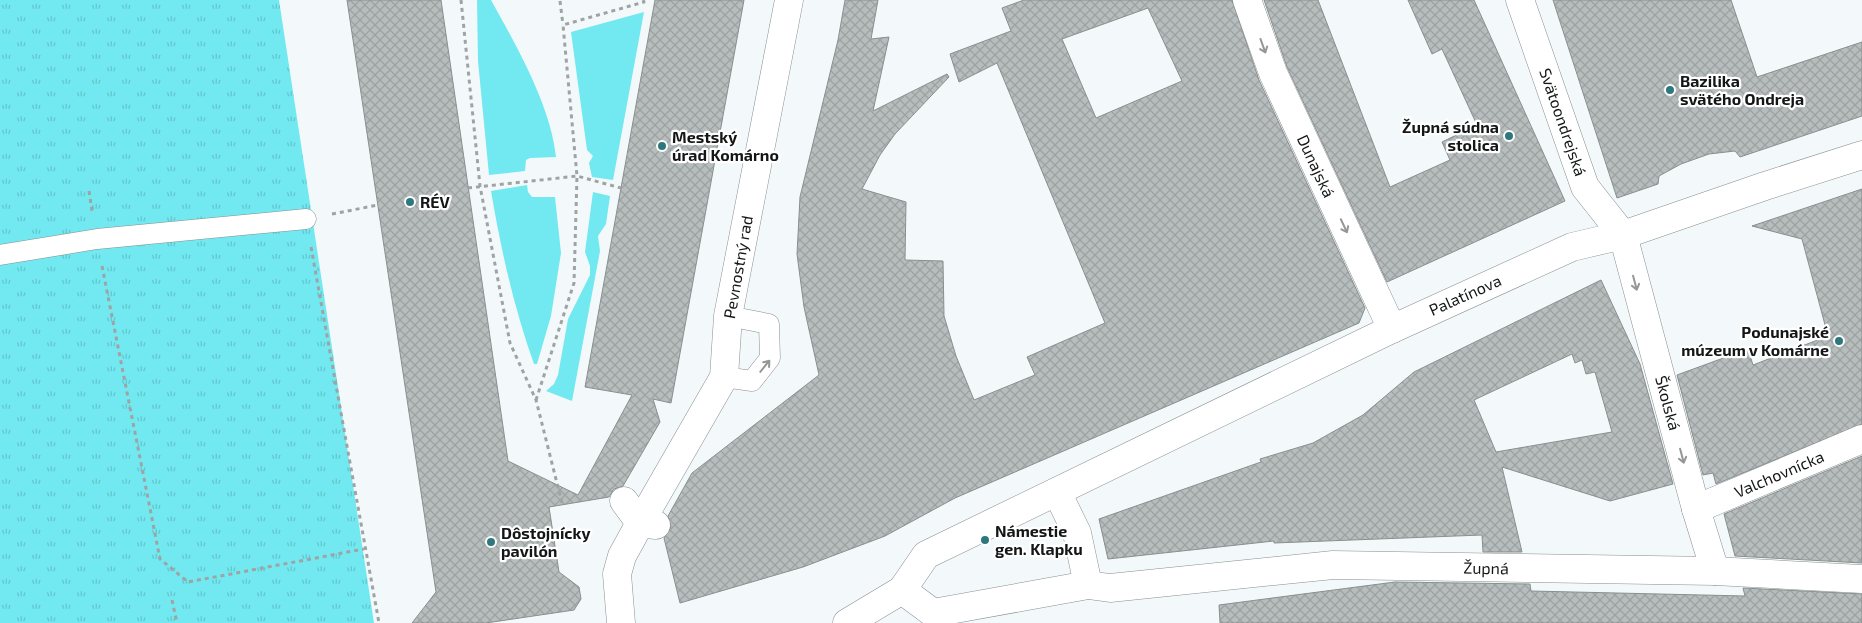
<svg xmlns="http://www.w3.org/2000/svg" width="1862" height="623" font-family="'Exo 2',sans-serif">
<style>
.grass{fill:#72e8f0}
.park{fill:url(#park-tufts)}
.building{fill:url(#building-cross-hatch);stroke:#898f8f;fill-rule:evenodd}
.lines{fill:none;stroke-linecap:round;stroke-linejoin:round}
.service-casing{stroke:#898f8f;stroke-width:21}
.pedestrian-casing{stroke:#898f8f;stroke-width:29}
.minor-casing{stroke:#898f8f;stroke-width:29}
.path{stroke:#9fa3a4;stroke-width:3;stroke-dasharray:4 4;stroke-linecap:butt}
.service{stroke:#fff;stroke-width:20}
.pedestrian{stroke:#fff;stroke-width:28}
.minor{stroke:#fff;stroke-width:28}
.oneway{stroke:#959696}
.poi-dot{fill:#2e787d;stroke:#fff;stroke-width:2}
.labels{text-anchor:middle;stroke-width:4.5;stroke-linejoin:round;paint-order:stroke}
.poi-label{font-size:16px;font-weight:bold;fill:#141616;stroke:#fff;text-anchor:start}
.street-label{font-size:16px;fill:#141616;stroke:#fff}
</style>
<defs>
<pattern id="park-tufts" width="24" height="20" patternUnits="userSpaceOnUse" patternTransform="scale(1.25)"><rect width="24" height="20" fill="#72e8f0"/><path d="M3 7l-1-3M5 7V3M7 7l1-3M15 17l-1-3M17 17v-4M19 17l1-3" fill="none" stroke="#62c6cd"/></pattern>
<pattern id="building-cross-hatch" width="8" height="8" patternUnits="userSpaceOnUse" patternTransform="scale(1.25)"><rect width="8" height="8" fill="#b7bdbd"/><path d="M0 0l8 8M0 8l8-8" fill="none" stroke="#9ca2a2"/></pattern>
</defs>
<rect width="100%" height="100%" fill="#f3f9fa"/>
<g class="grass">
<path d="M477,0H491C516,45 551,106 556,157L530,158L526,160L525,171L489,175L478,61Z"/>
<polygon points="644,12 613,180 592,177 589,163 593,156 587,150 571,32"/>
<path d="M527,185L528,192L532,197H555L561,253L551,316L537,364H534C514,308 501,250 491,191Z"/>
<polygon points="593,192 610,196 606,224 598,236 600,251 572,401 546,391 554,384 558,375 568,319 590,275 590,266 585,252"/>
</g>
<polygon class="park" points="0,0 279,0 374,623 0,623"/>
<g class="building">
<polygon points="347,0 441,0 508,461 578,495 632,395 585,387 655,0 744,0 671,403 653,399 660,422 623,486 614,489 609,497 549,507 559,572 579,587 581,599 574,610 486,623 412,623 436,592"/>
<path d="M845,0H878L871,39L889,37L873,111L947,74L949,77L895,134L880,155L862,189L906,202L905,260L943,261L944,316L956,356L974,400L1035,375L1027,357L1105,323L997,63L959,82L950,54L1011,31L1002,8L1024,0H1232L1259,80L1365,308L1359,323L955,498L885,536L803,567L680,603L664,538L671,527L668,516L692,473L819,375L804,307L797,254L800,197L838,40ZM1148,8L1182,81L1096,118L1062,39Z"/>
<polygon points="1264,0 1318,0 1390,187 1450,160 1442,142 1477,125 1442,49 1432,54 1408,0 1474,0 1565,201 1387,282 1287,67"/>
<polygon points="1553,0 1731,0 1757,77 1862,42 1862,116 1740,157 1735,151 1709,154 1681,164 1659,176 1658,184 1617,198"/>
<polygon points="1862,189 1862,424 1716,484 1713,473 1703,475 1677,375 1748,349 1753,365 1828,336 1802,239 1752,226"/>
<path d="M1601,280L1640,364L1673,484L1610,501L1502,467L1522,552H1483L1482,535L1274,543V541L1108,559L1099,519L1261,462L1260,459L1313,443L1363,415L1414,372ZM1572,354L1575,363L1582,360L1586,374L1595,372L1612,432L1496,452L1474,400Z"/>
<polygon points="1862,456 1862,563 1735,556 1724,514"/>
<polygon points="1395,582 1530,584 1531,591 1745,596 1743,588 1862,594 1862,623 1220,623 1219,605"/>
</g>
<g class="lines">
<g class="service-casing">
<g id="service">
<polyline points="0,255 97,239 306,219"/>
<polyline points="724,377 752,381 770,358 769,324 728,316"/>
</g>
</g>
<g class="pedestrian-casing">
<g id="pedestrian">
<polyline points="1247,0 1273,73 1392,329"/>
<polyline points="1623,235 1696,509 1715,571"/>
<polyline points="1057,492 1077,533 1088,585"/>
<polyline points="624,501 640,523 656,525"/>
<polyline points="1696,509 1862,439"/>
<polyline points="902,590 933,613 1088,585 1110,588 1333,565 1715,571 1862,579"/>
<polyline points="621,623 617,574 622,556 644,516"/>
<polyline points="847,623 902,590 926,555 1392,329 1572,247 1623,235 1765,186 1862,155"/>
</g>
</g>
<g class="minor-casing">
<g id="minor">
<polyline points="1520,0 1585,187 1623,235"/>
<polyline points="644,516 724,377 728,316 789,0"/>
</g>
</g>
<g class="path">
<polyline points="461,0 480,186 510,343 536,400 562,503"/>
<polyline points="560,1 563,25"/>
<polyline points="468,188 577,176 621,188"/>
<polyline points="89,191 92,211"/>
<polyline points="332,214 378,205"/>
<polyline points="311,247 379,623"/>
<polyline points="102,266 160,559 188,582 364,549"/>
<polyline points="536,400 574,283 577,176 563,25 644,2 643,0"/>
<polyline points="172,600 177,623"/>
</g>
<use href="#service" class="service"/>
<use href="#pedestrian" class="pedestrian"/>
<use href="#minor" class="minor"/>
</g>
<defs><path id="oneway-shaft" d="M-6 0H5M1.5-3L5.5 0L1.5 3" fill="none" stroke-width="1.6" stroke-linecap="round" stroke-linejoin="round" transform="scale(1.25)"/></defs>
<g class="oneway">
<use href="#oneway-shaft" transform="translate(1263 46) rotate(70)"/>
<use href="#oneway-shaft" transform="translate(1344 226) rotate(65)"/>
<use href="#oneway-shaft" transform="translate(1635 283) rotate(75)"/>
<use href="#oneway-shaft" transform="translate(765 366) rotate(-51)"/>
<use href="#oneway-shaft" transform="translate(1682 456) rotate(75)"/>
</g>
<g class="poi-dot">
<circle cx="1670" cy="90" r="5"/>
<circle cx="1509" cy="136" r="5"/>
<circle cx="662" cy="146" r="5"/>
<circle cx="410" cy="202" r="5"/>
<circle cx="1839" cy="341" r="5"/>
<circle cx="985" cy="540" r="5"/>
<circle cx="491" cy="542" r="5"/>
</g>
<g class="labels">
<g class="poi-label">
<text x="1680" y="87">Bazilika<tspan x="1680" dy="18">svätého Ondreja</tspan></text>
<text x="1499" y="133" text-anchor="end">Župná súdna<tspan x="1499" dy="18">stolica</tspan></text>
<text x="672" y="143">Mestský<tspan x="672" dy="18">úrad Komárno</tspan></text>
<text x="420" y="208">RÉV</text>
<text x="1829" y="338" text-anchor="end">Podunajské<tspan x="1829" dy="18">múzeum v Komárne</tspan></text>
<text x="995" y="537">Námestie<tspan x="995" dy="18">gen. Klapku</tspan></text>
<text x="501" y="539">Dôstojnícky<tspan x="501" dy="18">pavilón</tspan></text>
</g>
<g class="street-label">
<text transform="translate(1563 122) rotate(71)" y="6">Svätoondrejská</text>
<text transform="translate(1316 166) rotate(65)" y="6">Dunajská</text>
<text transform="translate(738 267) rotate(-80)" y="6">Pevnostný rad</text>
<text transform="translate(1465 295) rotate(-24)" y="6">Palatínova</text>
<text transform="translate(1668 403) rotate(75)" y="6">Školská</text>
<text transform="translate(1779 474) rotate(-23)" y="6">Valchovnícka</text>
<text transform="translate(1486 568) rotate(1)" y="6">Župná</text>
</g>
</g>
</svg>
